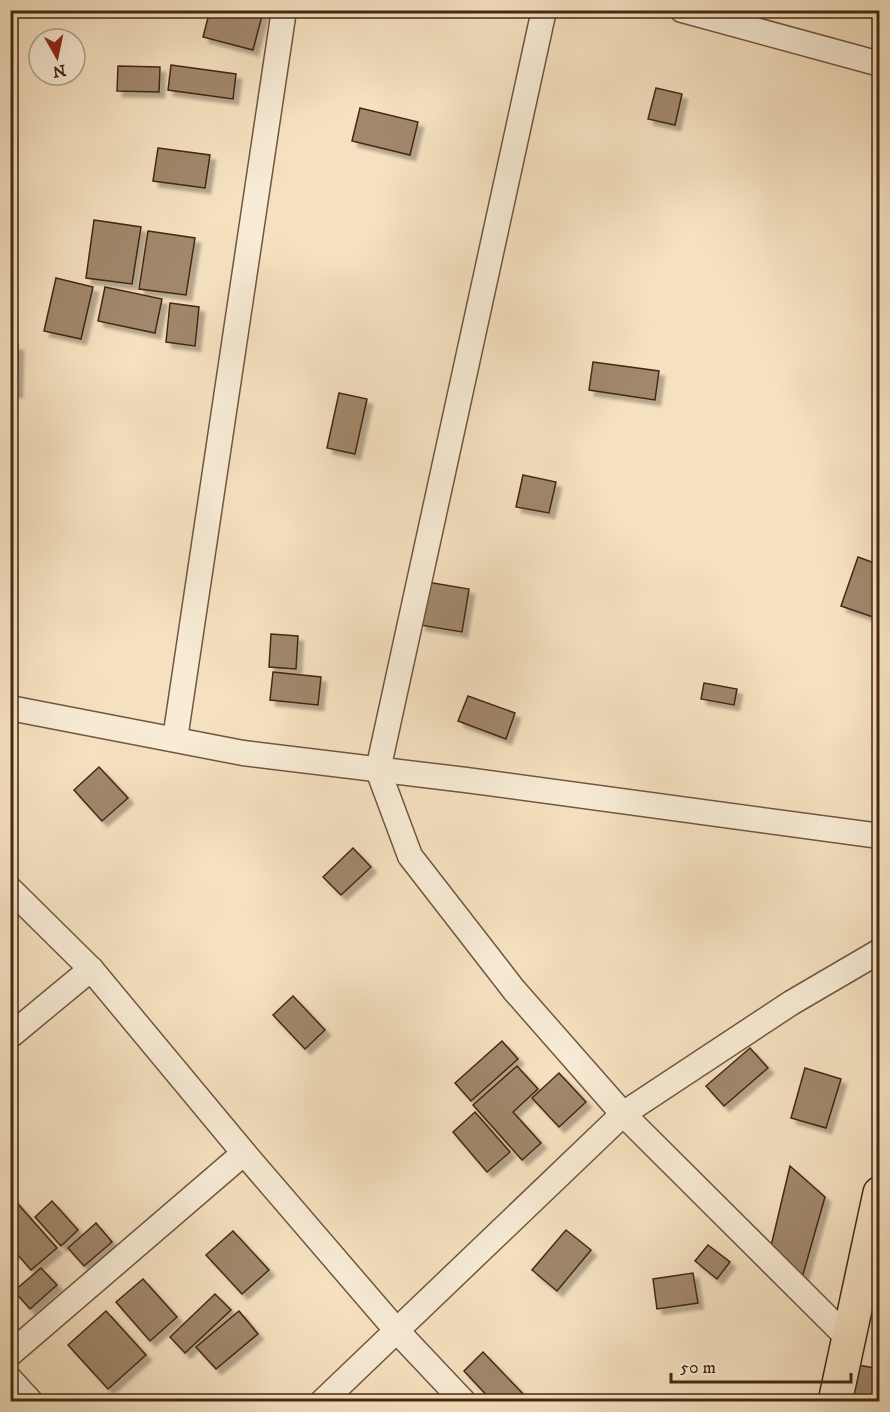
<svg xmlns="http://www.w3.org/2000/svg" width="890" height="1412" font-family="'IM FELL DW Pica',serif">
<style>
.building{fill:#a1886c;stroke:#462812;stroke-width:1.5;filter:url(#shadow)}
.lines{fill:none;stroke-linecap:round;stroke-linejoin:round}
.minor-casing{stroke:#72563e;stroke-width:27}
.trunk-casing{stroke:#462812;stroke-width:36}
.minor{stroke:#f8ecd6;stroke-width:24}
.trunk{stroke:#f5e1c0;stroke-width:33}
</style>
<defs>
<filter id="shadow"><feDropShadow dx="5.5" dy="5.5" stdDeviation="1.5" flood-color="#0004"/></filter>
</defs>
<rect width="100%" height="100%" fill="#f5e1c0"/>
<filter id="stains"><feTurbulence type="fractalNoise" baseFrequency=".00333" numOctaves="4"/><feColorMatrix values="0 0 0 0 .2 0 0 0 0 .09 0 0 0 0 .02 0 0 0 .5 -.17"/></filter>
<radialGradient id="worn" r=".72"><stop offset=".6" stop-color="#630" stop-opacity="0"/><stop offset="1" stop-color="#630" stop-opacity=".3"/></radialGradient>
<g class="building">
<polygon points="210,10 263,12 253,50 203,37"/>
<polygon points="171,65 236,74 233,99 168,90"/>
<polygon points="118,66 160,67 159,92 117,91"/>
<polygon points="656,88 682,94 675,125 648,119"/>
<polygon points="360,108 418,122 410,155 352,141"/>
<polygon points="158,148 210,155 205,188 153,181"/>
<polygon points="94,220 141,227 132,284 86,278"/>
<polygon points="148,231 195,238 186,295 139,289"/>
<polygon points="56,278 93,287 81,339 44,331"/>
<polygon points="105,287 162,299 155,333 98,321"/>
<polygon points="170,303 199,307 195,346 166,342"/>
<polygon points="10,345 18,345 17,392 10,392"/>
<polygon points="593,362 659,371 655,400 589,390"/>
<polygon points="339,393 367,399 355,454 327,448"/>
<polygon points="523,475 556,482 549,513 516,507"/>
<polygon points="858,557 880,565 880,607 876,618 841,606"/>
<polygon points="427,582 469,589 462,632 420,625"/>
<polygon points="271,634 298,636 296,669 269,667"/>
<polygon points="273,672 321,677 318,705 270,700"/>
<polygon points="704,683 737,689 734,705 701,699"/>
<polygon points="468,696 515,713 506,739 458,721"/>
<polygon points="99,767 128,798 102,821 74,790"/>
<polygon points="353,848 371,867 341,895 323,877"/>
<polygon points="293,996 325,1030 305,1049 273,1015"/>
<polygon points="502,1041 518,1059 471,1101 455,1083"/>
<polygon points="750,1048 768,1068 724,1106 706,1086"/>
<polygon points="517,1066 538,1089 513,1112 541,1143 522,1160 473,1105"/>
<polygon points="805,1068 841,1079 826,1128 791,1118"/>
<polygon points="559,1073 586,1102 559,1127 532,1098"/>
<polygon points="475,1112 510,1152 487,1172 453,1132"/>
<polygon points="790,1166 825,1197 802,1278 771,1246"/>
<polygon points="10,1195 57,1248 31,1270 10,1246"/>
<polygon points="52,1201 78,1230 61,1246 35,1217"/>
<polygon points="96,1223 112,1242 84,1266 68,1248"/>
<polygon points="566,1230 591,1250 557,1291 532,1270"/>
<polygon points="233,1231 269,1270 242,1294 206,1255"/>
<polygon points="708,1245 730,1262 717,1279 695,1261"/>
<polygon points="41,1268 57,1285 30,1309 14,1291"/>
<polygon points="693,1273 698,1303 657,1309 653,1279"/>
<polygon points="143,1279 177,1317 150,1341 116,1302"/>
<polygon points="215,1294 231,1310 185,1353 170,1337"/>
<polygon points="106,1311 146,1355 108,1389 68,1345"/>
<polygon points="239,1311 258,1334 216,1369 196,1347"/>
<polygon points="483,1352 527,1398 523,1402 493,1402 464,1371"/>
<polygon points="858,1365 880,1369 880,1402 851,1402"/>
</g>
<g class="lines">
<g class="minor-casing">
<g id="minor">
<polyline points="544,10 378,770 410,856 514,990 623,1114 849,1339"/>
<polyline points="682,10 880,64"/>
<polyline points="10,708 243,753 466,780 880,836"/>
<polyline points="175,739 284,10"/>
<polyline points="10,889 91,969 244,1153"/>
<polyline points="10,1036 91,969"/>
<polyline points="10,1354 244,1153 397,1331 464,1402"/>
<polyline points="10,1379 31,1402"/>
<polyline points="322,1402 623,1114 791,1003 880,951"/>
</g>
</g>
<g class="trunk-casing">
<polyline id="trunk" points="835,1402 880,1193"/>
</g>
<use href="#minor" class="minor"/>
<use href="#trunk" class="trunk"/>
</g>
<rect width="890" height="1412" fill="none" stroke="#f5e1c0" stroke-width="36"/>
<rect x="12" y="12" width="866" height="1388" fill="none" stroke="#462812" stroke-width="3"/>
<rect x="18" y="18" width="854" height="1376" fill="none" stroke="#462812" stroke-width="1.5"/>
<g transform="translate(57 57) rotate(171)"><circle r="28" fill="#f8ecd6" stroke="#b19e88" stroke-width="1.5"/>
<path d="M0-4.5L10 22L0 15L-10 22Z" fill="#8f2418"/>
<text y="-9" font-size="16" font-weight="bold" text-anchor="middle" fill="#462812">N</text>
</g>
<path d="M671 1373v9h180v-9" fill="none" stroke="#462812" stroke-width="3"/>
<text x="680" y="1373" font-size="18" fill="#462812" stroke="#f8ecd6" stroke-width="4.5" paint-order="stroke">50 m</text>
<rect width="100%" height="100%" filter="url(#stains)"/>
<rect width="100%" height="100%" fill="url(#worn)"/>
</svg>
